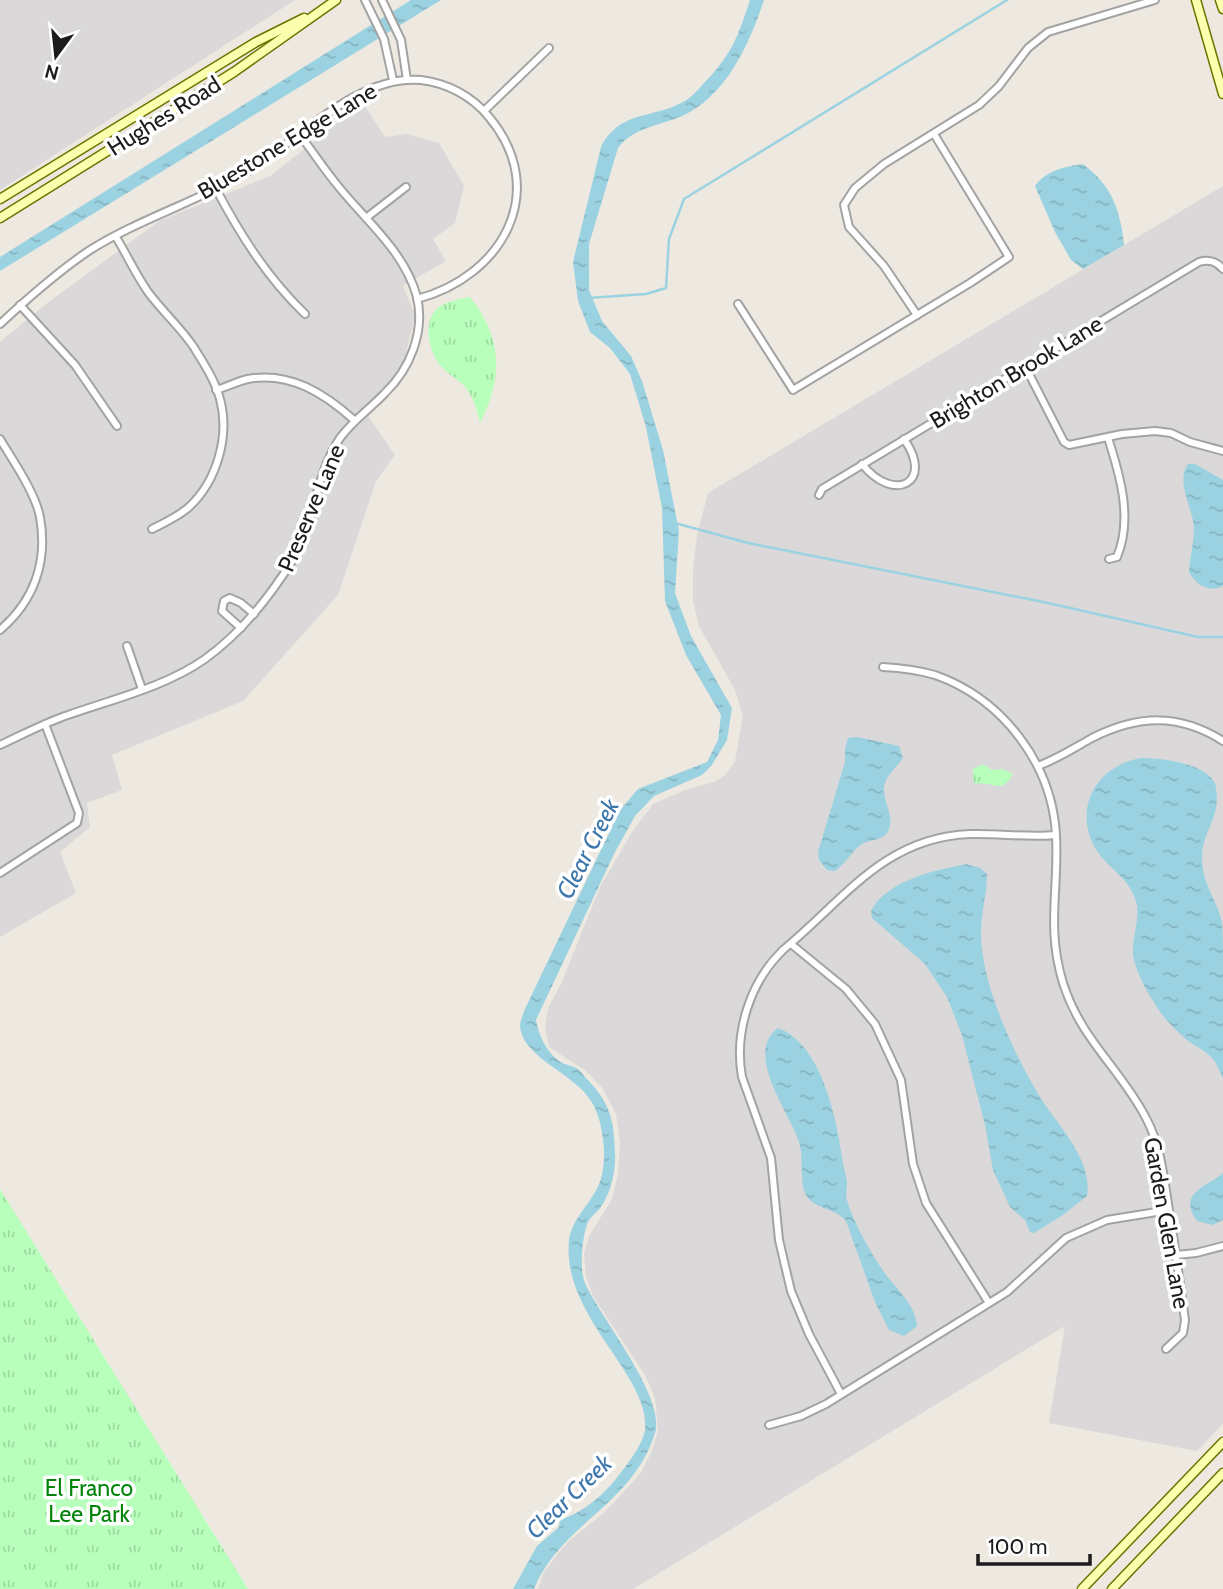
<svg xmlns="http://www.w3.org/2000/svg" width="1223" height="1589" font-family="Cabin,sans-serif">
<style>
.residential{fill:#dad8d8}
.park{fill:url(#park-tufts)}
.water{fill:url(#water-ripples)}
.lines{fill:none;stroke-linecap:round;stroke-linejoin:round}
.stream{stroke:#9bd2e1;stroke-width:2.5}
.minor-casing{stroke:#a3a3a3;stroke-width:10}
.secondary-casing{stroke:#6b7500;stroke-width:11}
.minor{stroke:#fff;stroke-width:6}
.secondary{stroke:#fcffad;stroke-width:8}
.labels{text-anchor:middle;stroke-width:7;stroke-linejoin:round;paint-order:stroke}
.street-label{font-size:23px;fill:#1c1c1c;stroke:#fff}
.park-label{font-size:23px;fill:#018309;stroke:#fff}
.water-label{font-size:24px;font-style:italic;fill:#3e77ac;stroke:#fff}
</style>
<defs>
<pattern id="park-tufts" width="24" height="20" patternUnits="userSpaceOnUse" patternTransform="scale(1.75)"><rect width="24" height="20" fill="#b7ffbb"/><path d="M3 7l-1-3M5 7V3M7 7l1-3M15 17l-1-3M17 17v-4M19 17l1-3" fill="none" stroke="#9ddaa0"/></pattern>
<pattern id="water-ripples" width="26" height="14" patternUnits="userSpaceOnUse" patternTransform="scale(1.75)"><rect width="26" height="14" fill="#9bd2e1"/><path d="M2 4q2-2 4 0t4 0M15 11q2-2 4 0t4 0" fill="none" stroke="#85b4c0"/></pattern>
</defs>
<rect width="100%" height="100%" fill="#eee9e0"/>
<g class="residential">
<polygon points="0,0 295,0 0,190"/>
<polygon points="363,103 385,137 407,134 439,143 464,186 455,223 433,239 446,261 403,286 415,315 402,370 364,410 395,455 376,481 338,595 243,701 112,755 122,790 87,803 90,827 60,852 76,893 0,937 0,342 46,304 159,221 270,176"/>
<polygon points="1223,186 1223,1424 1197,1451 1049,1423 1065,1326 633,1589 538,1589 544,1572 559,1552 570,1540 604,1513 640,1474 652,1451 658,1430 655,1398 645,1375 593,1296 586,1277 584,1253 589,1236 612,1199 618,1174 620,1143 616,1114 603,1089 586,1071 549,1047 545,1027 548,1008 561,984 600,887 632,832 653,804 685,790 714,782 724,776 735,761 743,716 735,690 699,626 693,601 693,570 697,535 708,493"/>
</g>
<g class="park">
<path d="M470,297C502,337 504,377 480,423C477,411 474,398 466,388C459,379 448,375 441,366C429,352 421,321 439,307C447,301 461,299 470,297Z"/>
<path d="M983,764L992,770L1003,769L1013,774C1001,796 993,780 975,784L973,779V769Z"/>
<polygon points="0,1189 248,1589 0,1589"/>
</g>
<g class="water">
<polygon points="411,0 441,0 0,271 0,257"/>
<path d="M750,0H764C749,45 726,97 680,117C657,126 633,128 618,148L589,244V290L602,321L631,356L642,381L663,450L679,531L675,593L691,636L732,708L727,740L712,765L702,775L654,796L635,816L614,854L536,1020C539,1036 546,1051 559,1061C564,1065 572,1065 578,1069C582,1072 585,1078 589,1081C611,1105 614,1121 615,1153C616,1171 611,1194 600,1208C597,1212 592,1216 589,1220C582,1233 579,1269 585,1283C601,1319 666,1397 655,1433C633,1505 560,1524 534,1589H513L537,1546L559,1527L560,1520C586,1511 606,1493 622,1471C630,1461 643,1443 645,1430C647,1408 635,1388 624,1370C600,1332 564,1290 569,1240C572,1218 591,1204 599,1184C608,1164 604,1126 594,1106C579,1074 522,1059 520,1026C520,1022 523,1015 524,1011L620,810L638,789L707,762L718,740L721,715L686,655L665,601L662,508L646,427L630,374L610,348L590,332L578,301L573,262L601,147C621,108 656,120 688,99C695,94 701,86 707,80C733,52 738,36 750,0Z"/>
<path d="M1083,164C1112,186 1120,209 1124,245L1083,269L1071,260L1055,232L1035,186C1045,171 1066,166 1083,164Z"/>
<path d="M1188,464H1195L1223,480V586C1209,593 1196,585 1189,572C1190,557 1194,542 1194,528C1193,508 1175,481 1188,464Z"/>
<path d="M857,737L899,746L903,758C896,768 883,778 884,790C884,804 896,819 887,833C881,841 870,839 862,844C852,851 846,863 835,871L827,870L819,860L818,852L845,762V749L848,738Z"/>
<path d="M1141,758C1162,758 1204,763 1215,783C1223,817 1203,827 1202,857C1202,885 1216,897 1222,922C1223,935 1223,952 1223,965C1223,1003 1223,1040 1223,1078C1220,1072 1217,1064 1213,1059C1206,1051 1195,1046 1187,1040C1178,1033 1168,1022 1161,1013C1150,997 1136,974 1133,955C1132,939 1139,922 1137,906C1133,879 1106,868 1094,846C1073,805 1099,765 1141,758Z"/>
<path d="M966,864L980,868L987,874C987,894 981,913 981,933C981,984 1014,1054 1040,1097C1058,1126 1093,1159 1087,1196L1063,1215L1034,1233L1030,1232L1025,1220L1010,1207L993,1170L985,1125L974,1082L962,1035L947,997L925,964L872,918L871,911C887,880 936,870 966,864Z"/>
<path d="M778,1028C823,1045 837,1121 843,1163C844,1170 847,1178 847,1184C847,1186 846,1193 846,1195C848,1213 873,1257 884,1272C896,1289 916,1305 917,1326L904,1336L889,1330L875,1302L846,1221C836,1208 815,1210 806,1195C799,1183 804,1157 799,1142C790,1113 743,1053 778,1028Z"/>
<path d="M1223,1173V1220L1212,1225L1197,1221C1177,1192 1207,1187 1223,1173Z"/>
</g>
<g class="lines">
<g class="stream">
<polyline points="588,298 646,294 666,288 669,239 684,199 1007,0"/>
<polyline points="675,523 748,543 1048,603 1198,637 1223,637"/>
</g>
<g class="minor-casing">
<g id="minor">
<polyline points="365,0 384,39 393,80"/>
<polyline points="382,0 401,40 407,80"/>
<polyline points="484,111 549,48"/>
<path d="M216,189C241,236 267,277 305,314"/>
<polyline points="366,218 406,187"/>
<path d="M116,237C127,255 136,275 148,292C162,311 180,327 193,346C203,362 215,380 220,399C230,436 217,481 189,507C179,516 164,523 152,529"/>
<polyline points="738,304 793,390 970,283 1009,257 934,134"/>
<polyline points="20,305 75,365 117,426"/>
<polyline points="917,315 884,266 849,227 844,205 855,188 884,164 979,105 999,86 1028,48 1048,32 1155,0"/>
<path d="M0,324C28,298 57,272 90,250C138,220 193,203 242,175C296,143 356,74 421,80C447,83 472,96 489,117C551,191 502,277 417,299"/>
<polyline points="1025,366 1064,442 1069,445 1122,434 1155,431 1171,433 1190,442 1223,451"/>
<path d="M216,390C227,387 238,381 248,379C290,371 325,394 354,420"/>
<path d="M1108,438C1120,475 1133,519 1117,557L1109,559"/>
<path d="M0,439C13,461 35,492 40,517C48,562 34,601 0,630"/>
<path d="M862,464C894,504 935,483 904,439"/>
<path d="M819,495L822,489L1199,262C1209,259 1216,261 1223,269"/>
<polyline points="241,628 222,611 224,601 230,598 241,603 254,614"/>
<polyline points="127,646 142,689"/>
<path d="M883,667C901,668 918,670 935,675C1003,699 1052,764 1056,835C1059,890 1046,927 1063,983C1081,1040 1120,1068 1146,1118C1161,1146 1164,1179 1169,1210C1175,1247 1180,1284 1185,1320L1183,1333L1166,1349"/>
<path d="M0,745C22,735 44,723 68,715C113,699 165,687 205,659C241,633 269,598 292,561C315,522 315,475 340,438C353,420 370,409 385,393C410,369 425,332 417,297C405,252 366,221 338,186C324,169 313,152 300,135"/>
<path d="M1038,766C1057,759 1074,748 1092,738C1138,715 1179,713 1223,741"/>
<polyline points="0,873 77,823 79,813 45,724"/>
<polyline points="791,944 846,989 875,1024 901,1080 913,1164 926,1203 989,1303"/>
<polyline points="1176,1255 1196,1253 1223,1246"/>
<path d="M841,1394L809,1334L791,1291L779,1240L771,1158L742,1077C734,1032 750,982 783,950C843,901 884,837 970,834C999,833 1027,838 1056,835"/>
<polyline points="769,1425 801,1416 826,1404 1007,1292 1066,1238 1107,1220 1169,1210"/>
</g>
</g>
<g class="secondary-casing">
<g id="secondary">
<polyline points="1196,0 1223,94"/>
<polyline points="1220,0 1223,9"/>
<polyline points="0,199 256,42 304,18"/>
<polyline points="0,218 234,72 336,0"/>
<polyline points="1082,1589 1223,1442"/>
<polyline points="1112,1589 1223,1473"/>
</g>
</g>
<use href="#minor" class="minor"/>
<use href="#secondary" class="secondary"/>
</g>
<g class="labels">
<g class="street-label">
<text transform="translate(164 116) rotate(-32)" y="8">Hughes Road</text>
<text transform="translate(287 141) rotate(-31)" y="8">Bluestone Edge Lane</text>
<text transform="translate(1016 372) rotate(-31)" y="8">Brighton Brook Lane</text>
<text transform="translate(311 508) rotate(-67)" y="8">Preserve Lane</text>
<text transform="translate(1167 1223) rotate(80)" y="8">Garden Glen Lane</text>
</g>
<g class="park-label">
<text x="89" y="1496">El Franco<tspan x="89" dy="26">Lee Park</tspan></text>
</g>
<g class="water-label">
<text transform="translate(588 849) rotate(-63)" y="8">Clear Creek</text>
<text transform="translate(569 1497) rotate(-44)" y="8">Clear Creek</text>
</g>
</g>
<g transform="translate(56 56) rotate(195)" stroke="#ffffff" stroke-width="5" paint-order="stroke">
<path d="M0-5L12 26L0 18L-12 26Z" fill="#1c1c1c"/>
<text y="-10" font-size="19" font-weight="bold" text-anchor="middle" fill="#1c1c1c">N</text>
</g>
<path d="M978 1554v10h112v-10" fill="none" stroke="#1c1c1c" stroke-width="3.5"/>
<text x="988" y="1554" font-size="21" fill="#1c1c1c" stroke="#ffffff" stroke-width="5" paint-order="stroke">100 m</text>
</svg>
